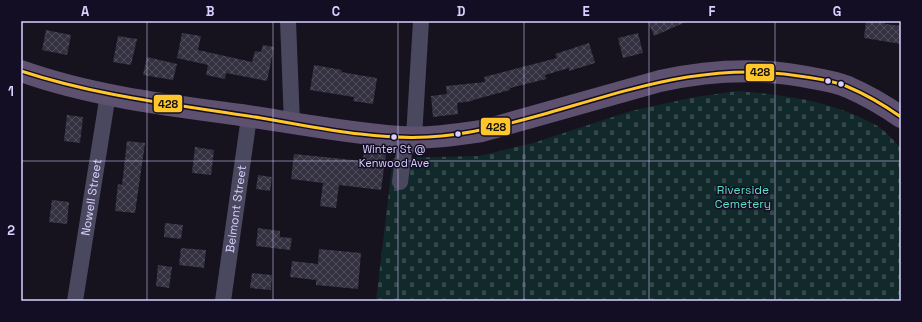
<svg xmlns="http://www.w3.org/2000/svg" width="922" height="322" font-family="'Space Grotesk',sans-serif">
<style>
.cemetery{fill:url(#cemetery-stones)}
.building{fill:url(#building-cross-hatch)}
.lines{fill:none;stroke-linecap:round;stroke-linejoin:round}
.street{stroke:#4a485f;stroke-width:16}
.primary{stroke:#5e5170;stroke-width:22}
.bus-1-casing{stroke:#130e23;stroke-width:6}
.bus-1{stroke:#ffc72c;stroke-width:3}
.grid{fill:none;stroke:#d8d0ff;stroke-width:1;stroke-opacity:0.55}
.bus-dot{fill:#d8d0ff;stroke:#130e23;stroke-width:1.5}
.labels{text-anchor:middle;stroke-width:3;stroke-linejoin:round;paint-order:stroke}
.bus-label{font-size:11px;fill:#d8d0ff;stroke:#130e23}
.park-label{font-size:12px;fill:#5ddec4;stroke:#130e23}
.street-label{font-size:12px;fill:#d8d0ff;stroke:#130e23}
.line-badge{stroke:#130e23;stroke-width:1.5}
.pale-badge-label{font-size:11px;text-anchor:middle;font-weight:bold;fill:#111}
.neatline{fill:none;stroke:#d8d0ff;stroke-width:1.5}
.grid-label{font-size:13px;text-anchor:middle;font-weight:bold;fill:#d8d0ff}
</style>
<defs>
<pattern id="cemetery-stones" width="16" height="16" patternUnits="userSpaceOnUse"><rect width="16" height="16" fill="#12292b"/><path d="M2 7V4a2 2 0 0 1 4 0v3zM10 15v-3a2 2 0 0 1 4 0v3z" fill="#34474b"/></pattern>
<pattern id="building-cross-hatch" width="8" height="8" patternUnits="userSpaceOnUse"><rect width="8" height="8" fill="#343140"/><path d="M0 0l8 8M0 8l8-8" fill="none" stroke="#514e5d"/></pattern>
</defs>
<rect width="100%" height="100%" fill="#16131e"/>
<path class="cemetery" d="M738,91C786,95 831,101 874,124C884,129 893,140 901,148V301H376L393,158L479,156L533,143L631,111L695,97Z"/>
<g class="building">
<polygon points="648,21 688,21 654,36"/>
<polygon points="866,21 886,21 885,24 901,26 901,44 864,38"/>
<polygon points="46,30 71,35 67,55 42,50"/>
<polygon points="182,33 201,36 198,50 252,62 255,51 261,52 263,45 274,47 267,81 226,73 225,79 206,75 208,65 177,58"/>
<polygon points="638,33 643,53 623,58 618,38"/>
<polygon points="118,36 137,39 131,65 113,62"/>
<polygon points="589,43 595,63 569,71 569,68 545,75 546,79 510,88 510,90 473,100 473,101 457,103 458,114 433,117 431,96 447,94 446,86 485,82 484,77 557,58 555,54"/>
<polygon points="147,57 177,64 173,80 143,75"/>
<polygon points="314,65 342,70 341,72 377,78 373,104 353,101 354,97 310,90"/>
<polygon points="67,115 83,117 80,143 64,141"/>
<polygon points="127,141 145,143 135,213 115,211 118,184 122,185"/>
<polygon points="195,147 214,150 211,175 192,173"/>
<polygon points="364,151 386,154 381,190 339,185 336,208 320,206 323,183 291,179 294,154 363,161"/>
<polygon points="258,175 272,177 270,191 256,189"/>
<polygon points="52,200 69,202 67,224 49,222"/>
<polygon points="165,223 183,225 181,239 164,237"/>
<polygon points="258,228 280,231 280,237 292,238 290,250 256,246"/>
<polygon points="181,248 206,250 204,268 179,265"/>
<polygon points="319,249 361,253 358,289 316,285 316,280 290,277 292,261 318,264"/>
<polygon points="158,265 172,267 169,288 156,286"/>
<polygon points="252,273 272,275 271,290 250,288"/>
</g>
<g class="lines">
<g class="street">
<polyline points="288,21 292,124"/>
<polyline points="400,182 404,152 414,137 421,21"/>
<path id="s1" d="M75,301L108,94"/>
<path id="s2" d="M223,301L249,117"/>
</g>
<path class="primary" d="M21,71C91,96 167,105 241,115C294,123 347,133 400,137C427,139 455,135 482,131L660,81C711,70 760,67 812,78C824,80 836,82 848,87C866,95 884,105 901,117"/>
<g class="bus-1-casing">
<path id="bus-1" d="M21,71C100,97 180,105 261,118C316,127 373,140 428,137C470,135 508,124 548,113C635,88 714,60 806,77C819,79 833,81 846,86C865,94 884,105 901,117"/>
</g>
<use href="#bus-1" class="bus-1"/>
</g>
<path class="grid" d="M147,21V301M273,21V301M398,21V301M524,21V301M649,21V301M775,21V301M21,161H901"/>
<g class="bus-dot">
<circle cx="828" cy="81" r="3.5"/>
<circle cx="841" cy="84" r="3.5"/>
<circle cx="458" cy="134" r="3.5"/>
<circle cx="394" cy="137" r="3.5"/>
</g>
<g class="labels">
<g class="bus-label">
<text x="394" y="153">Winter St @<tspan x="394" dy="14">Kenwood Ave</tspan></text>
</g>
<g class="park-label">
<text x="743" y="194">Riverside<tspan x="743" dy="14">Cemetery</tspan></text>
</g>
<g class="street-label">
<text dy="4" stroke="none"><textPath href="#s1" startOffset="105">Nowell Street</textPath></text>
<text dy="4" stroke="none"><textPath href="#s2" startOffset="93">Belmont Street</textPath></text>
</g>
</g>
<g class="line-badge">
<rect x="745" y="63" width="30" height="19" rx="4" fill="#ffc72c"/>
<rect x="153" y="94" width="30" height="19" rx="4" fill="#ffc72c"/>
<rect x="480" y="117" width="31" height="19" rx="4" fill="#ffc72c"/>
</g>
<g class="pale-badge-label">
<text x="760" y="76">428</text>
<text x="168" y="108">428</text>
<text x="496" y="131">428</text>
</g>
<rect width="922" height="322" fill="none" stroke="#130e23" stroke-width="44"/>
<rect x="22" y="22" width="878" height="278" class="neatline"/>
<g class="grid-label">
<text x="85" y="16">A</text>
<text x="210" y="16">B</text>
<text x="336" y="16">C</text>
<text x="461" y="16">D</text>
<text x="586" y="16">E</text>
<text x="712" y="16">F</text>
<text x="837" y="16">G</text>
<text x="11" y="96">1</text>
<text x="11" y="235">2</text>
</g>
</svg>
